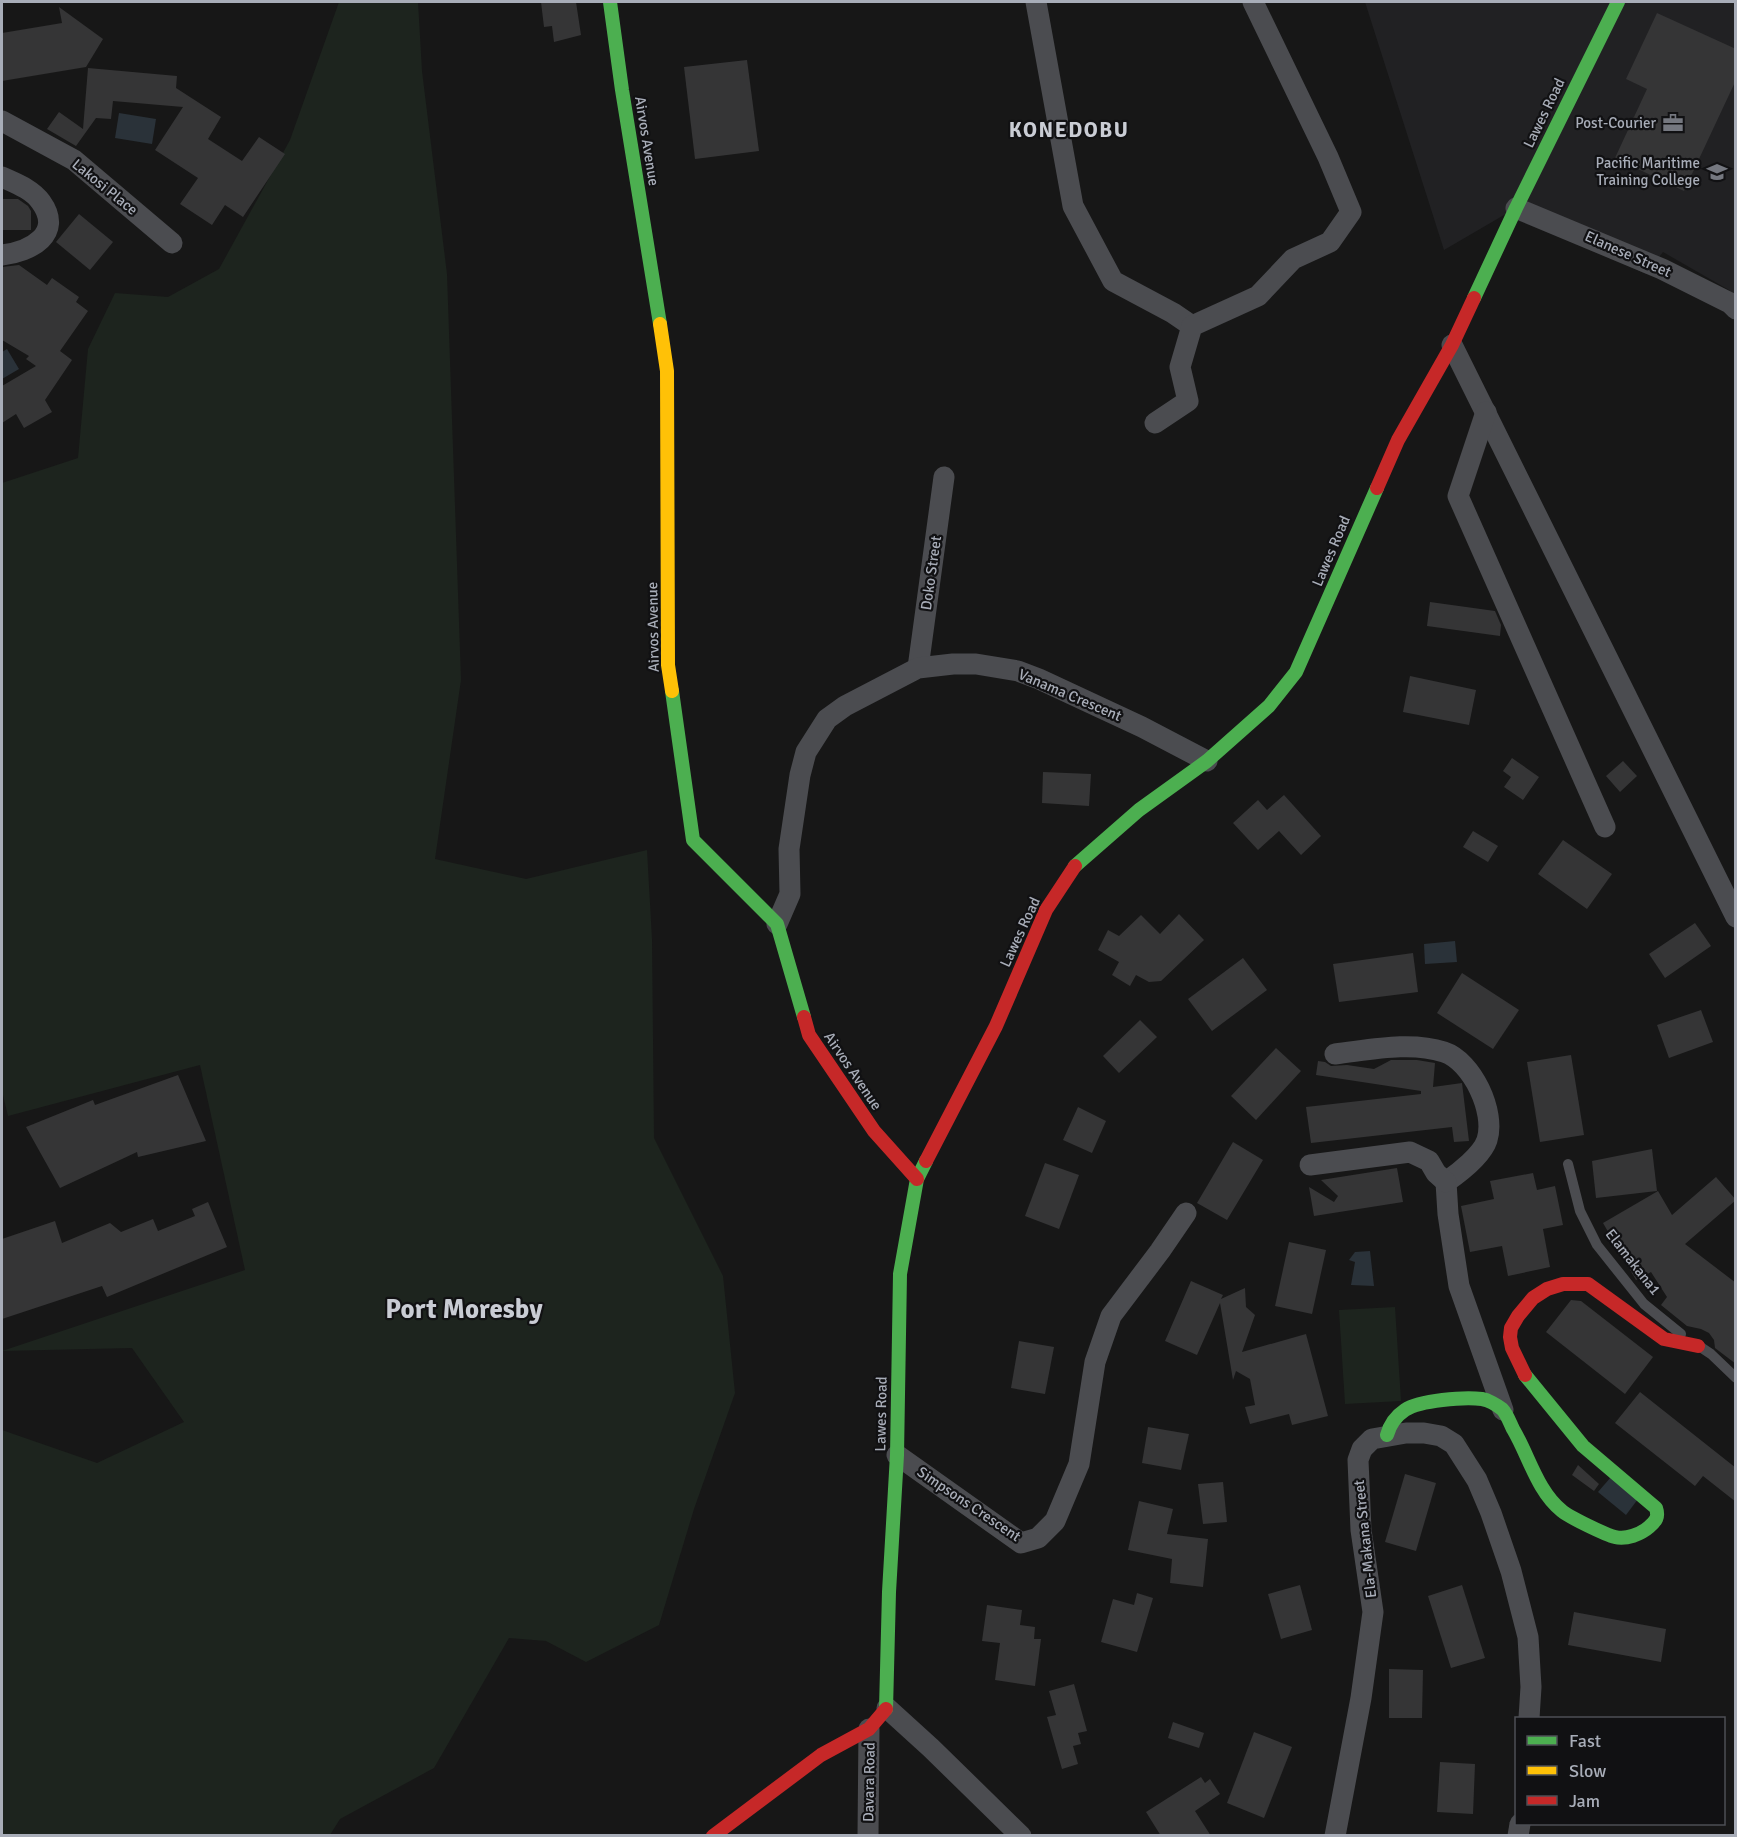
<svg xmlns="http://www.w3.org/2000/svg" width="1737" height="1837" font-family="Signika,sans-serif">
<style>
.built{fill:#212123}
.green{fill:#1d241e}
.water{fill:#2a3239}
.building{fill:#353536}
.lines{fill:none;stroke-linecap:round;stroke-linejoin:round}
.lane{stroke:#4b4c50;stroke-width:10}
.street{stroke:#4b4c50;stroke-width:21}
.fast{stroke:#4caf50;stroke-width:14}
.slow{stroke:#ffc107;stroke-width:14}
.jam{stroke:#c62828;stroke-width:14}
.labels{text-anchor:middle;stroke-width:4.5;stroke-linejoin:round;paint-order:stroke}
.street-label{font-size:15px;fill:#a8adb8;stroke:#111113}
.poi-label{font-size:15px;fill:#a8adb8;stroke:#111113;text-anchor:end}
.district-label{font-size:21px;font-weight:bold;letter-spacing:1.5px;fill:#c9ccd4;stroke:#111113}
.town-label{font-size:27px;font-weight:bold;fill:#c9ccd4;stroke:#111113}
</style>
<rect width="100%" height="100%" fill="#171717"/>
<polygon class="built" points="1365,2 1735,2 1735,297 1729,290 1663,252 1646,274 1583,245 1516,208 1444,250"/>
<g class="green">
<polygon points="339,2 418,2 422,71 447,274 461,680 435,859 526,879 647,850 652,939 654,1138 723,1276 735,1393 694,1509 659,1625 586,1662 546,1641 509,1638 434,1768 340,1819 330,1835 2,1835 2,1430 97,1463 184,1422 132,1348 2,1351 245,1270 200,1065 8,1116 2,1091 2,483 78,458 88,349 115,293 168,297 219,269 290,140"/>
<polygon points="1395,1307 1401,1401 1345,1404 1339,1310"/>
</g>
<g class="water">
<polygon points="119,113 156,119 152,144 115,138"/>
<polygon points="7,349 19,369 2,379 2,352"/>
<polygon points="1455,941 1457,962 1425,964 1424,944"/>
<polygon points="1370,1251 1374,1286 1351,1285 1355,1262 1349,1260 1355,1252"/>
<polygon points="1611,1477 1638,1499 1626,1515 1598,1492"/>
</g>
<g class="building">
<polygon points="541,2 576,2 581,35 554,42 552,26 544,27"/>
<polygon points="59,7 103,39 86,67 2,81 2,33 62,23"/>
<polygon points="1657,13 1736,49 1736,80 1684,191 1615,158 1647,89 1626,79"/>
<polygon points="747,60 759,151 695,159 684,67"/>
<polygon points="88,68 177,76 176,88 221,117 208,139 242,161 259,137 285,154 243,217 225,205 212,225 180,204 198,178 155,150 183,107 113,101 111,119 96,118 76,146 47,129 59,112 83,129"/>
<polygon points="2,199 18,199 28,206 31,211 31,230 2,230"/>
<polygon points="79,214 113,242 90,270 56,242"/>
<polygon points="19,265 47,285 52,278 79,297 76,302 88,311 60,351 72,360 45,400 52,412 24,428 16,414 2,423 2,386 36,366 26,359 29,356 2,340 2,267"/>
<polygon points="1430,602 1495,611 1501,625 1500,636 1427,626"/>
<polygon points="1410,676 1476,690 1469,725 1403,712"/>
<polygon points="1512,758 1539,777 1523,800 1504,787 1511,777 1503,771"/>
<polygon points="1623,761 1637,776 1620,792 1606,776"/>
<polygon points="1043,772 1091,774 1089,806 1042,803"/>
<polygon points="1284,795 1321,836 1301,855 1279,831 1258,850 1233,823 1258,800 1267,810"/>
<polygon points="1473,831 1498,846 1488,862 1463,847"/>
<polygon points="1563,840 1612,874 1587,909 1538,874"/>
<polygon points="1179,914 1204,940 1161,981 1149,982 1136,975 1130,986 1112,975 1119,962 1098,950 1108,930 1119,936 1141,915 1160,934"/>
<polygon points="1695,923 1711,946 1665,978 1649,954"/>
<polygon points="1413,953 1418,992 1339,1002 1333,964"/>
<polygon points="1243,958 1267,990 1212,1031 1188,999"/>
<polygon points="1462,973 1519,1010 1493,1049 1437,1013"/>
<polygon points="1701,1010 1713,1042 1669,1058 1657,1025"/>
<polygon points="1140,1020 1157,1037 1119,1073 1103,1056"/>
<polygon points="1276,1048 1301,1071 1256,1120 1231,1096"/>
<polygon points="1571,1055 1584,1135 1540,1142 1527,1062"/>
<polygon points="1391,1060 1417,1060 1435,1063 1433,1087 1462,1083 1469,1141 1454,1142 1452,1127 1311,1143 1306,1107 1421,1094 1421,1091 1316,1075 1318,1061 1325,1062 1331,1066 1347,1065 1374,1069"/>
<polygon points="178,1075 206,1141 138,1157 137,1152 60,1188 26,1127 93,1100 95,1105"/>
<polygon points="1078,1107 1106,1121 1092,1153 1063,1140"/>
<polygon points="1233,1142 1263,1160 1227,1220 1197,1203"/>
<polygon points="1652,1149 1657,1191 1596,1198 1592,1161"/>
<polygon points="1045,1163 1079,1175 1059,1229 1025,1216"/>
<polygon points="1397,1168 1403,1202 1314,1216 1309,1187 1334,1202 1338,1196 1321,1180"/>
<polygon points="1533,1173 1537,1190 1555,1186 1563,1225 1543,1229 1550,1267 1508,1276 1502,1246 1470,1252 1461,1206 1494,1199 1490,1181"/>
<polygon points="1716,1177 1736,1200 1685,1244 1736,1283 1736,1364 1715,1348 1714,1340 1709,1333 1701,1329 1687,1326 1661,1305 1667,1297 1651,1272 1636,1280 1603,1223 1658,1191 1672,1215"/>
<polygon points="208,1202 227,1247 107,1297 102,1286 2,1319 2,1239 55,1221 62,1243 110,1223 121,1232 153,1219 158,1231 195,1216 192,1209"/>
<polygon points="1289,1242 1326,1250 1312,1314 1275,1306"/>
<polygon points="1191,1281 1223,1295 1221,1299 1245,1288 1246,1307 1255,1315 1242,1352 1306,1334 1328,1416 1292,1425 1289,1414 1250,1424 1245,1407 1255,1405 1250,1379 1236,1371 1233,1380 1220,1303 1197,1355 1165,1341"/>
<polygon points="1571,1300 1581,1301 1653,1357 1625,1394 1546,1332"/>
<polygon points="1019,1341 1054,1347 1045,1394 1011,1388"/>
<polygon points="1640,1392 1736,1468 1736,1502 1703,1476 1695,1486 1615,1423"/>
<polygon points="1148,1427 1189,1434 1181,1470 1142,1463"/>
<polygon points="1578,1465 1599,1484 1594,1491 1572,1475"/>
<polygon points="1405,1474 1436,1483 1416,1551 1385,1542"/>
<polygon points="1223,1482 1227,1522 1203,1524 1198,1484"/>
<polygon points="1139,1501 1173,1509 1167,1534 1208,1539 1203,1587 1170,1583 1172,1559 1128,1550"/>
<polygon points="1300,1585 1312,1630 1281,1639 1268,1594"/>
<polygon points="1462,1585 1485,1658 1451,1668 1428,1596"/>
<polygon points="1137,1593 1153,1598 1137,1652 1101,1642 1113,1599 1134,1605"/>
<polygon points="987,1605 1022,1610 1020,1625 1035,1627 1034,1639 1041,1639 1035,1686 995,1680 1000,1643 982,1641"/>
<polygon points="1574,1612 1666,1629 1661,1662 1568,1645"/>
<polygon points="1389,1669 1423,1670 1422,1718 1389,1718"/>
<polygon points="1074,1684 1087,1731 1078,1733 1081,1744 1073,1746 1078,1764 1062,1769 1047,1717 1056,1715 1049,1691"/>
<polygon points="1173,1722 1204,1733 1199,1748 1168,1738"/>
<polygon points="1254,1732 1292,1747 1264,1818 1227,1803"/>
<polygon points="1440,1762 1475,1764 1473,1814 1437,1812"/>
<polygon points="1201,1777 1205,1783 1210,1779 1220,1794 1195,1811 1211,1836 1161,1836 1146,1812"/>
</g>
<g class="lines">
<g class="lane">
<polyline points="1568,1164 1580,1211 1597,1245 1644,1304 1681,1334"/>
<polyline points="1699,1346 1711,1354 1736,1378"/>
</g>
<g class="street">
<polyline points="1036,2 1073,206 1113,281 1173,313 1192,326"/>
<polyline points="2,121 74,160 172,243"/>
<path d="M2,177C15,183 32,189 41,202C64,234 30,252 2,255"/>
<polyline points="1516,208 1662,269 1730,303 1736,309"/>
<polyline points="1452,345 1736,917"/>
<polyline points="1486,412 1458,496 1605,827"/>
<polyline points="1155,423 1188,401 1180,367 1192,326 1258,296 1293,259 1330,242 1351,212 1328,157 1253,2"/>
<polyline points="918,668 944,477"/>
<polyline points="777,924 790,894 789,849 800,775 806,752 827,719 845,706 918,668 953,664 976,664 1018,671 1039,679 1142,727 1207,761"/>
<path d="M1335,1054C1370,1050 1410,1041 1444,1052C1472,1061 1496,1112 1487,1140C1482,1155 1459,1173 1446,1182L1448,1214L1459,1286L1503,1410"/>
<polyline points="1310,1165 1410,1152 1429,1161 1436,1173 1446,1182"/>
<polyline points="897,1455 1021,1543 1038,1538 1055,1521 1079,1464 1095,1362 1111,1316 1160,1251 1186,1213"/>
<polyline points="887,1708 931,1748 1021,1836"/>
<polyline points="868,1836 869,1729"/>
<polyline points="1335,1836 1361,1698 1373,1612 1361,1530 1358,1460 1362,1449 1372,1439 1406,1433 1424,1433 1441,1436 1454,1444 1477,1480 1491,1513 1511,1571 1528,1637 1531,1687 1529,1718"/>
<polyline points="1518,1836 1520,1824"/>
</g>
<g class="fast">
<polyline points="610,2 622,90 660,324"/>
<polyline points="1474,298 1516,208 1618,2"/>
<polyline points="672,691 693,840 777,924 804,1017"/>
<polyline points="1075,866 1139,810 1207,761 1269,706 1296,672 1377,488"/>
<path d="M1387,1435C1390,1424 1396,1416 1405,1410C1420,1400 1464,1397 1482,1399C1488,1400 1497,1405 1502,1409C1507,1414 1510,1423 1513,1429C1529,1456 1537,1491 1562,1511C1569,1517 1606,1535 1615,1537C1626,1540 1641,1534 1649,1527C1656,1521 1659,1517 1656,1508L1583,1446L1525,1375"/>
<polyline points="886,1709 889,1592 897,1455 900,1274 917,1179 926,1161"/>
</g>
<polyline class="slow" points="660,324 667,371 668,665 672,691"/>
<g class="jam">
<polyline points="1377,488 1398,440 1452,345 1474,298"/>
<polyline points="804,1017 809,1035 874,1131 917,1179"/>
<polyline points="926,1161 996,1026 1046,910 1075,866"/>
<polyline points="1525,1375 1512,1348 1510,1337 1511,1328 1518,1316 1533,1298 1547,1289 1563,1284 1588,1284 1664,1339 1698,1346"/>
<polyline points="713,1836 821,1755 869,1729 886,1709"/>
</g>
</g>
<defs>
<g id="office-bare" transform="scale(1.62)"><path d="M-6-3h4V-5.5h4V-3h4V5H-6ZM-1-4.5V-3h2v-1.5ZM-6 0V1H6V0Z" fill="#757880" stroke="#111113" stroke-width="2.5" paint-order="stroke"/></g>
<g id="university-bare" transform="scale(1.62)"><path d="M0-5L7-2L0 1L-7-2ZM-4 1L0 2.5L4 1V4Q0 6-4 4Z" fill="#757880" stroke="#111113" stroke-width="2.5" paint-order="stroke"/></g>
</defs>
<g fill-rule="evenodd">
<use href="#office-bare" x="1673" y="123"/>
<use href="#university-bare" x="1717" y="172"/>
</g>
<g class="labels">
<g class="street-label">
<text transform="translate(1544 113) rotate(-64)" y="5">Lawes Road</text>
<text transform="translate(647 141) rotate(81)" y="5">Airvos Avenue</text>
<text transform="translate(105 187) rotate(39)" y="5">Lakosi Place</text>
<text transform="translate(1628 254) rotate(24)" y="5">Elanese Street</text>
<text transform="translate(1331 551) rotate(-67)" y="5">Lawes Road</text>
<text transform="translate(931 573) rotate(-82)" y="5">Doko Street</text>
<text transform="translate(653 627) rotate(-91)" y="5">Airvos Avenue</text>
<text transform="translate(1070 695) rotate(23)" y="5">Vanama Crescent</text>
<text transform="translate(1020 932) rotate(-65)" y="5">Lawes Road</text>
<text transform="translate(853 1071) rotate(56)" y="5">Airvos Avenue</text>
<text transform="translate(1633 1262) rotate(52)" y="5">Elamakana1</text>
<text transform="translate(881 1414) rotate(-89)" y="5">Lawes Road</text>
<text transform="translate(969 1504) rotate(34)" y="5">Simpsons Crescent</text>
<text transform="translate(1365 1539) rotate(-96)" y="5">Ela-Makana Street</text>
<text transform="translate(869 1782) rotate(-89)" y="5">Davara Road</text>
</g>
<g class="poi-label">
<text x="1656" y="128">Post-Courier</text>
<text x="1700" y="168">Pacific Maritime<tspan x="1700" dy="17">Training College</tspan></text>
</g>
<g class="district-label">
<text x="1069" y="137">KONEDOBU</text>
</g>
<g class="town-label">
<text x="464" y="1318">Port Moresby</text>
</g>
</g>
<rect width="1737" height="1837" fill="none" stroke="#a8adb8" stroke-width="6"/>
<rect x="1515" y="1717" width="210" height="108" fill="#111113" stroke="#4d4f55" stroke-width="1.5"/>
<rect x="1527" y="1736" width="30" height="9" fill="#4caf50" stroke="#4d4f55" stroke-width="1.5"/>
<text x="1569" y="1747" font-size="18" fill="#a8adb8">Fast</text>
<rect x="1527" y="1766" width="30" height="9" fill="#ffc107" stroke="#4d4f55" stroke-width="1.5"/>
<text x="1569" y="1777" font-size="18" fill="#a8adb8">Slow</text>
<rect x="1527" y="1796" width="30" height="9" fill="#c62828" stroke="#4d4f55" stroke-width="1.5"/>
<text x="1569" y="1807" font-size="18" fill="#a8adb8">Jam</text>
</svg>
